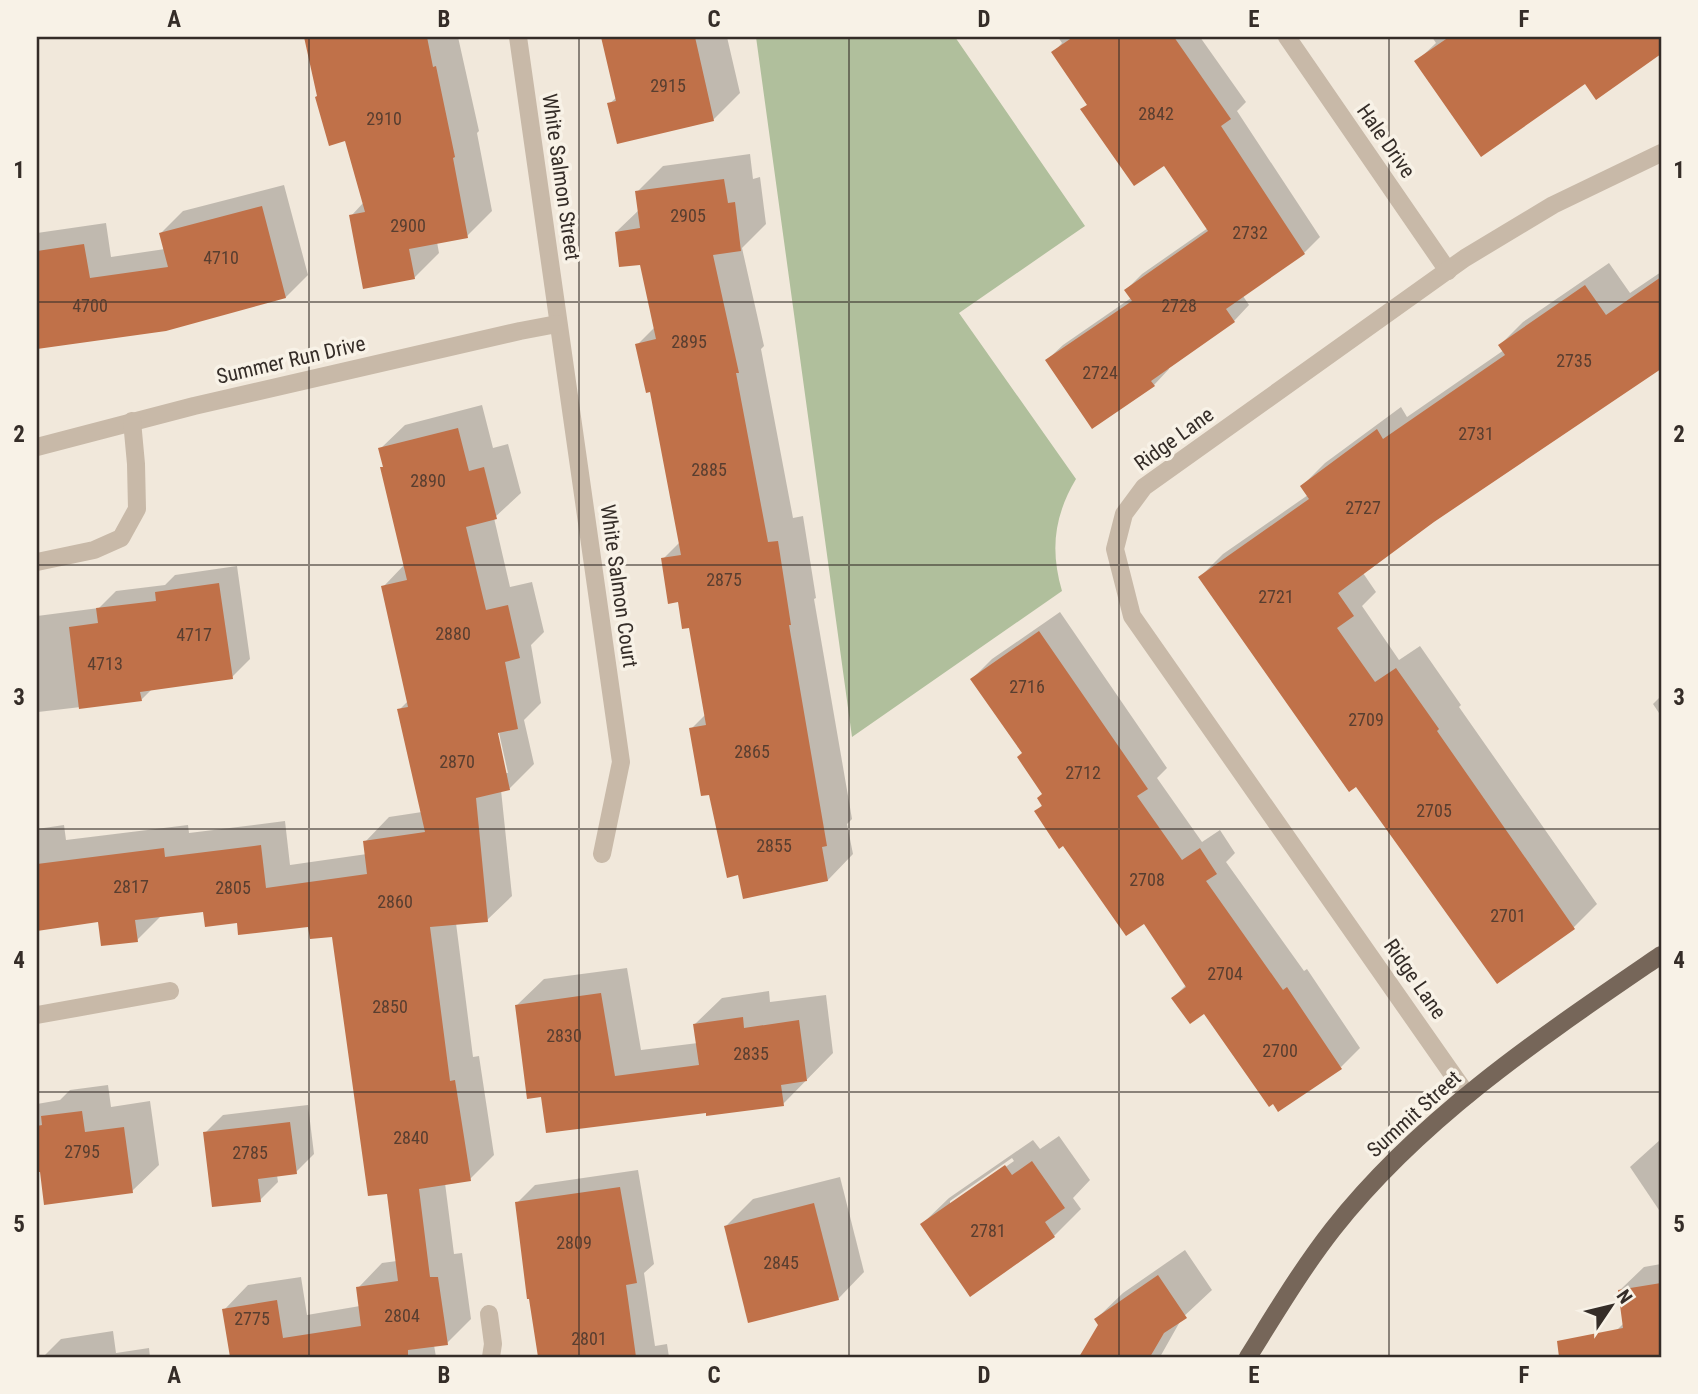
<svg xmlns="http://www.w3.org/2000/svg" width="1698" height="1394" font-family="'Roboto Condensed',sans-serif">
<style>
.green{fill:#b0bf9c}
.shadow{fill:#0003;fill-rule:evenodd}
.building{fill:#c07149}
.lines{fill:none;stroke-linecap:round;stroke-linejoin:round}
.minor{stroke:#c8b9a8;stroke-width:18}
.major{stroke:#766659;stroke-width:18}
.grid{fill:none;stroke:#352d28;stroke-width:2;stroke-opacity:0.55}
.labels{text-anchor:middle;stroke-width:7;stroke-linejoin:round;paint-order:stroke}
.number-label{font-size:18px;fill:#583e30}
.street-label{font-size:21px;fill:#352d28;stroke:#f8f2e7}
.neatline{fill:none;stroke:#352d28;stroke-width:2.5}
.grid-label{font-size:23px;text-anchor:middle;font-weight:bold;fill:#352d28}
</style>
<rect width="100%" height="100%" fill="#f1e8db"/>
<path class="green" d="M756,37H955L1085,226L959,313L1076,479C1054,516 1050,550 1062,591L852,737Z"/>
<g class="shadow">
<polygon points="306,37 458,37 479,131 477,133 492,211 467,236 437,242 439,253 414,278 351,216 364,202 346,139 319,96"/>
<polygon points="607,37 727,37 740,93 713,120 609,104 617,97 604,40"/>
<polygon points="1058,37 1200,37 1246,102 1237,111 1320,237 1304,253 1243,296 1249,305 1234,321 1168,367 1169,369 1154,385 1047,360 1063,345 1131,298 1126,290 1142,274 1208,228 1164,163 1082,110 1089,103 1053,53 1062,43"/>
<polygon points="1432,37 1661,37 1661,52 1597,97 1586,82 1416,62 1436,43"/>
<polygon points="750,154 753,179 760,177 766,224 742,248 764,346 761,349 793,518 803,516 816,598 814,599 852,819 847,824 853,854 828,880 740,873 710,793 691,729 706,714 691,626 663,559 680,542 651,390 637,345 655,327 641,263 616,232 640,209 637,192 663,166"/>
<polygon points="284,185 308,275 286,297 166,329 37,348 37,233 106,223 111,257 165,249 161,233 183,211"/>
<polygon points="1609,263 1630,293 1661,272 1661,367 1433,521 1363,573 1376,592 1362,606 1399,660 1420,646 1461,705 1459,707 1597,904 1574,927 1498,982 1356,784 1200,577 1223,554 1308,495 1302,486 1325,463 1401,407 1407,417 1504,350 1500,345 1523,322"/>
<path d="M482,405L493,448L508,444L521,493L494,518L510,587L532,582L544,632L531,645L541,703L524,720L534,764L509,789L501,790L512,896L487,920L456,923L473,1057L479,1056L494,1155L470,1179L445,1183L454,1254L462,1253L471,1319L447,1343L434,1345L436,1357H231L224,1310L248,1285L301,1277L307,1315L360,1306L358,1288L382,1263L397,1261L388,1192L333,935L309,925L238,921L204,910L162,915L137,940L99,920L37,929V829L64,825L66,840L188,825L189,833L285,821L290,865L367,854L365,842L389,817L422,812L399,710L408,701L383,587L405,564L382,468L384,465L380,449L405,425ZM497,724L508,773H505L494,725Z"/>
<polygon points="237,566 250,659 232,677 152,689 141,700 38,712 37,715 37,616 99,608 116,591 165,585 175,575"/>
<polygon points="1060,612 1167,768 1157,778 1202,842 1220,830 1235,853 1226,862 1304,971 1307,969 1360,1048 1341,1067 1173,998 1186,985 1144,922 1063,844 1036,812 1043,804 1043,794 1024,753 972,679 992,659"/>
<polygon points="1661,696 1661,716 1653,704"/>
<polygon points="627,968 641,1050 698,1043 695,1024 722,998 769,991 770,1002 826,995 833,1053 783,1104 707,1111 542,1095 517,1005 544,979"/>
<polygon points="108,1085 111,1107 150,1101 159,1165 132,1191 37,1170 37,1104 60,1100 70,1090"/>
<polygon points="308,1105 314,1154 296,1172 277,1175 278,1182 260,1200 205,1133 223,1115"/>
<path d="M1059,1136L1090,1180L1073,1198L1081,1209L1054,1236L922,1224L949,1198L1033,1140L1040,1149ZM1012,1158L1014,1161L950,1206V1201Z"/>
<polygon points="1661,1139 1661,1213 1630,1167"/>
<polygon points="638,1170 654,1264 644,1273 655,1346 667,1344 669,1357 540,1357 517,1203 535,1185"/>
<polygon points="840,1177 864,1272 838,1299 726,1226 753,1199"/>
<polygon points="1185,1250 1212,1290 1182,1318 1160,1357 1081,1357 1100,1325 1096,1319 1123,1293"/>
<polygon points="1661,1264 1661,1357 1621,1357 1616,1331 1624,1323 1620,1290 1644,1267"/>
<polygon points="113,1331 116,1353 149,1348 150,1357 43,1357 61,1339"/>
</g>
<g class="building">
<polygon points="304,37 427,37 433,67 436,66 455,157 453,158 468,238 409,249 415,279 363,289 349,215 365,212 345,141 329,146 315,97 317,96"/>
<polygon points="601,37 695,37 714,121 617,144 607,103 616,101"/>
<polygon points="1073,37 1174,37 1231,119 1221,126 1305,254 1226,309 1235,322 1151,381 1155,386 1092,429 1045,360 1132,301 1124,290 1208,231 1164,166 1134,186 1080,109 1087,105 1051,52"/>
<polygon points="1449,37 1661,37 1661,54 1596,100 1585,84 1481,157 1414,61"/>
<polygon points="724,179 728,203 735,202 741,251 713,255 739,373 736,373 768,542 778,541 791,625 789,625 827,846 822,847 828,881 743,899 738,875 727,878 709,795 701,796 689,728 706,725 689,628 682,629 678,602 668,604 661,558 681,555 650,392 646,393 635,344 656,339 640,265 619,267 615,232 640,228 635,191"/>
<polygon points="262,206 286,298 166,331 37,349 37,251 84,244 90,278 168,267 159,233"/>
<polygon points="1661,277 1661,369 1434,522 1338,593 1354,616 1337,628 1375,682 1396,668 1439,729 1437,731 1575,929 1497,984 1356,787 1349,792 1198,577 1309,499 1300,486 1377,429 1383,439 1505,355 1498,345 1585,285 1606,315"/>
<polygon points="458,428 469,471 484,467 497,519 466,527 486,610 508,605 520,658 505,662 518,729 498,733 510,790 476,798 488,922 430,927 450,1081 455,1080 471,1181 419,1189 430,1277 438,1277 448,1345 408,1350 408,1357 230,1357 222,1309 277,1300 283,1338 361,1326 356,1287 398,1281 387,1194 368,1196 332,937 310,939 308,927 238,935 237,923 205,927 203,912 135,920 138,942 101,946 98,922 37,931 37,864 164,848 165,857 261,845 266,888 367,874 363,841 425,832 397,709 408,707 381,586 407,580 380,467 383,467 378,448"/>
<polygon points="219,583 233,679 140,692 142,701 79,709 69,627 98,623 96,608 156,601 155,592"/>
<polygon points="1039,631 1148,789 1137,796 1182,860 1200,848 1217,874 1206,881 1283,990 1287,987 1342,1069 1278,1112 1273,1104 1269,1107 1204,1014 1190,1024 1171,998 1186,987 1144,924 1126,936 1063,846 1059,849 1034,811 1042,806 1037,798 1042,794 1017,757 1022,753 970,679"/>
<polygon points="601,993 615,1076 699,1065 693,1024 743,1017 744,1028 799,1020 807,1081 781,1085 784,1106 706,1116 706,1113 546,1133 541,1097 527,1099 515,1005"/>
<polygon points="82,1111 85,1132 124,1127 133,1193 44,1205 40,1172 37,1172 37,1126 42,1125 41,1116"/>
<polygon points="290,1122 297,1174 258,1179 261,1202 212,1207 203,1132"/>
<polygon points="1032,1161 1065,1208 1045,1222 1055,1237 970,1297 920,1224 1005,1165 1012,1175"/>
<polygon points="620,1187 637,1283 626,1285 636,1357 538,1357 529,1299 527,1299 515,1202"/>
<polygon points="814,1203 839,1300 748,1323 724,1226"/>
<polygon points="1158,1275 1187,1318 1164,1333 1150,1357 1079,1357 1098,1325 1094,1319"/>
<polygon points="1661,1283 1661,1357 1559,1357 1557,1341 1623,1328 1618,1290"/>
</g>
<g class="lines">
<g class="minor">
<polyline points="518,37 621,762 602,854"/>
<polyline points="1287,37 1448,271"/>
<polyline points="37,447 194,406 520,331 557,324"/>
<polyline points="37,562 94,550 121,538 137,509 136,464 132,421"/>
<polyline points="37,1015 170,991"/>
<polyline points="1467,1095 1132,616 1115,549 1124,514 1144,487 1465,258 1553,205 1661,153"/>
<polyline points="489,1314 493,1344 491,1357"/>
</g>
<path class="major" d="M1248,1357C1275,1314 1301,1270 1333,1229C1422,1116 1544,1035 1661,955"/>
</g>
<path class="grid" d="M309,37V1357M579,37V1357M849,37V1357M1119,37V1357M1389,37V1357M37,302H1661M37,565H1661M37,829H1661M37,1092H1661"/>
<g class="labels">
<g class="number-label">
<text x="668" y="92">2915</text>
<text x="1156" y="120">2842</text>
<text x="384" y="125">2910</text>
<text x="688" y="222">2905</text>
<text x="408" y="232">2900</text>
<text x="1250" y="239">2732</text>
<text x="221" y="264">4710</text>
<text x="90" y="312">4700</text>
<text x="1179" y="312">2728</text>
<text x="689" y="348">2895</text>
<text x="1574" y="367">2735</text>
<text x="1100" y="379">2724</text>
<text x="1476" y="440">2731</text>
<text x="709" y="476">2885</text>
<text x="428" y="487">2890</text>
<text x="1363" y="514">2727</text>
<text x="724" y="586">2875</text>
<text x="1276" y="603">2721</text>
<text x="453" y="640">2880</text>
<text x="194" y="641">4717</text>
<text x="105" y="670">4713</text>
<text x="1027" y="693">2716</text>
<text x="1366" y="726">2709</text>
<text x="752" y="758">2865</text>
<text x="457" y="768">2870</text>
<text x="1083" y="779">2712</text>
<text x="1434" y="817">2705</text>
<text x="774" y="852">2855</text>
<text x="1147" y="886">2708</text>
<text x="131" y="893">2817</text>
<text x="233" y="894">2805</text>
<text x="395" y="908">2860</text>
<text x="1508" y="922">2701</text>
<text x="1225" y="980">2704</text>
<text x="390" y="1013">2850</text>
<text x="564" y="1042">2830</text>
<text x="1280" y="1057">2700</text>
<text x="751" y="1060">2835</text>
<text x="411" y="1144">2840</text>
<text x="82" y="1158">2795</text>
<text x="250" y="1159">2785</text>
<text x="988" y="1237">2781</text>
<text x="574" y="1249">2809</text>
<text x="781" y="1269">2845</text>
<text x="402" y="1322">2804</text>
<text x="252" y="1325">2775</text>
<text x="589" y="1345">2801</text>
</g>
<g class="street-label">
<text transform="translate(1386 141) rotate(55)" y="7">Hale Drive</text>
<text transform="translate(561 177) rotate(82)" y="7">White Salmon Street</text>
<text transform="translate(291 360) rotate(-13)" y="7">Summer Run Drive</text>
<text transform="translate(1174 439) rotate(-36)" y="7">Ridge Lane</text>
<text transform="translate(619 586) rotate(82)" y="7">White Salmon Court</text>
<text transform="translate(1415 979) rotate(55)" y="7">Ridge Lane</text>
<text transform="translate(1414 1114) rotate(-42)" y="7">Summit Street</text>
</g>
</g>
<rect width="1698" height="1394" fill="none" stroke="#f8f2e7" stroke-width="77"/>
<g transform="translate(1611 1306) rotate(55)" stroke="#f8f2e7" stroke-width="5" paint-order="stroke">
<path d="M0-5L12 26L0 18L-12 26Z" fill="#352d28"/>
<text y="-10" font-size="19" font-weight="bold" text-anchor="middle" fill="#352d28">N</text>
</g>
<rect x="38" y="38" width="1622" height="1318" class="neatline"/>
<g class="grid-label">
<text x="174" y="27">A</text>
<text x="444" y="27">B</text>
<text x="714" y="27">C</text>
<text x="984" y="27">D</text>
<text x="1254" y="27">E</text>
<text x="1524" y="27">F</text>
<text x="19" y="178">1</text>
<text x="1679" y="178">1</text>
<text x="19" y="442">2</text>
<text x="1679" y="442">2</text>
<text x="19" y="705">3</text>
<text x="1679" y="705">3</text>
<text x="19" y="968">4</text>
<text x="1679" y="968">4</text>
<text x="19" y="1232">5</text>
<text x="1679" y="1232">5</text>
<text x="174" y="1383">A</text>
<text x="444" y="1383">B</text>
<text x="714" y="1383">C</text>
<text x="984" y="1383">D</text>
<text x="1254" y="1383">E</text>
<text x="1524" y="1383">F</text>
</g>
</svg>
